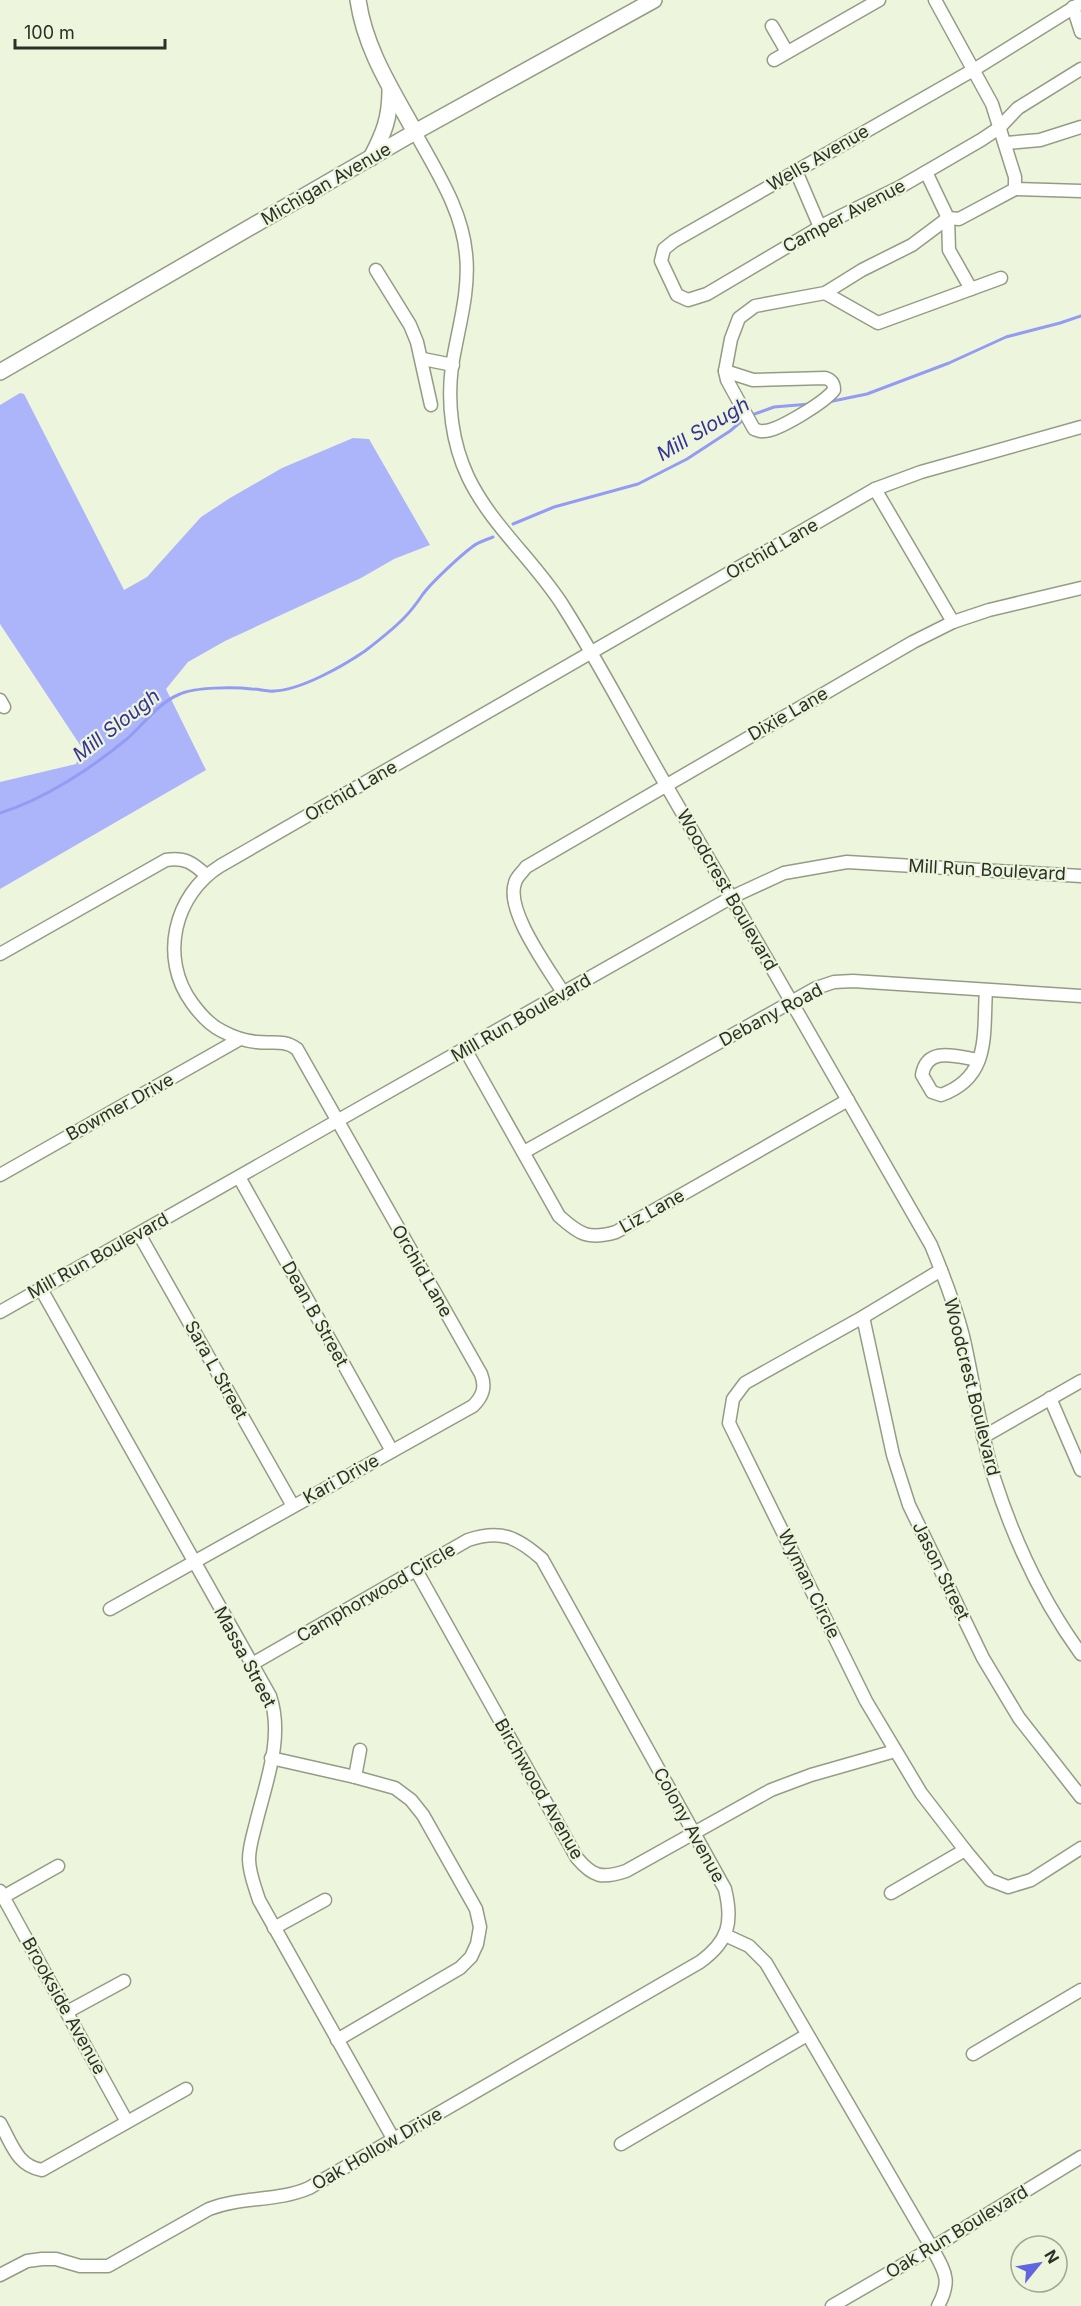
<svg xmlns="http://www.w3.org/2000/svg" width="1081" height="2306" font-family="Inter,sans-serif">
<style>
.forest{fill:#acb5fa}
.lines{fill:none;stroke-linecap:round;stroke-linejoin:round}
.stream{stroke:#939cf2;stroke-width:3}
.minor-casing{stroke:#949c85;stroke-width:15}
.major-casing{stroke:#949c85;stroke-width:18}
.minor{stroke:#fff;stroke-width:12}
.major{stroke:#fff;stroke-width:15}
.labels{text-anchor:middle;stroke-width:4.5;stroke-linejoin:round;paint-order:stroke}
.street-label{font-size:18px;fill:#2c3026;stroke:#edf6dd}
.water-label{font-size:20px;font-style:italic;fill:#373394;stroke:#edf6dd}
</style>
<rect width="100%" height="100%" fill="#edf6dd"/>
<polygon class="forest" points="20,393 24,394 124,590 147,577 201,517 230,498 282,468 353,438 369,439 430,545 394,559 361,578 225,641 188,662 166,689 206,770 0,889 0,782 76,764 82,748 0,624 0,405"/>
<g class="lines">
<g class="stream">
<polyline points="828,402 867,394 949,363 1006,337 1060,323 1081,316"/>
<polyline points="749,416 774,407 810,404"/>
<polyline points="513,524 554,507 638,484 687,459 730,431 744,419"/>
<path d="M0,813C45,799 92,768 128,738C145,723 158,703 180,694C195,687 235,687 252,689C259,689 267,692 274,691C301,690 343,666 365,651C378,641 392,630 403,619C411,611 417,603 423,594C432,582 460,556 472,547C478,542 486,540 493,537"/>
</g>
<g class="minor-casing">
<g id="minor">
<polyline points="935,0 992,104 1015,177 1015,189"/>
<polyline points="1081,3 975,69 674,241 664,249 661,261 677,295 688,300 707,294 827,223 900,187 981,140 999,128 1018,108 1081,69"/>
<polyline points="1073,7 1081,32"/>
<polyline points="772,26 787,52"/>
<polyline points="774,60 879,0"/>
<path d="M415,132C436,171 462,209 466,254C470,292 458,328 452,366C447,403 452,443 468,477C492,527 537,563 565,609C601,666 632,727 666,785C755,938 843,1091 931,1245C943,1274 955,1305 963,1336C974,1383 980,1432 994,1478C1014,1540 1043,1602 1081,1654"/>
<polyline points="1006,143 1040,140 1081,127"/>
<polyline points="796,171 820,227"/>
<polyline points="926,172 948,218 949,250 971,289"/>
<polyline points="1015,189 1081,191"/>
<polyline points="376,270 410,325 417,342 431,405"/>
<polyline points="825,293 878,323 1001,278"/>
<polyline points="423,359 453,365"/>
<polyline points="725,371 731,339 739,318 755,306 825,293 862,270 912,245 948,218 959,219 1015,189"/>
<path d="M725,371L753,380L825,378C832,380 834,383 834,390C825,402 778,431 764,431C760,432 757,430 754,429L727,380Z"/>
<polyline points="875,489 953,622"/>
<polyline points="0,700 4,707"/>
<path d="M0,954L166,860C185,857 193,863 206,875"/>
<path d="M564,994C549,969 505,911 515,883C516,877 523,872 526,867L913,642L953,622L989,610L1081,588"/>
<path d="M465,1049L559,1216C580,1235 589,1240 616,1232L848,1100"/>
<path d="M979,1060C958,1057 927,1045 922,1075L932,1092L941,1095C991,1077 983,1035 986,990"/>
<polyline points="524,1152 816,988 834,982 853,981 1081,996"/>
<polyline points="0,1175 240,1039"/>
<polyline points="239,1177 392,1451"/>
<polyline points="139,1234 293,1506"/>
<polyline points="941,1270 863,1317 745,1383 733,1399 729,1423 866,1701 921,1793 965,1850 990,1880 1008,1887 1031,1880 1081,1848"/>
<path d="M41,1289L270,1696C284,1737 266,1782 256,1823C253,1835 249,1847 249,1859C249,1873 255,1887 259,1900L394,2140"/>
<polyline points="0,1312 732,897 784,873 847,862 1081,876"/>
<polyline points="863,1317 893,1455 909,1505 983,1658 1019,1718 1081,1797"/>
<polyline points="1050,1398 1081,1470"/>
<polyline points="983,1437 1081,1381"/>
<path d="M416,1570L577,1858C593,1877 602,1879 626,1871L771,1790L811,1775L895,1751"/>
<path d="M110,1609L473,1406C483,1396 486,1387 481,1374L297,1049C284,1039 272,1044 257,1042C245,1041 233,1037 222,1031C209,1025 200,1014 192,1003C159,958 174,895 220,866L875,489L921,472L1081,427"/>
<polyline points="271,1758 355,1777 395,1788 411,1800 423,1815 476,1909 480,1927 477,1944 471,1957 460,1968 337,2040"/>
<polyline points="355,1777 360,1750"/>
<polyline points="0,1891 127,2122"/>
<polyline points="891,1893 965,1850"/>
<polyline points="3,1897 58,1866"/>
<polyline points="274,1928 325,1900"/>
<path d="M725,1935L749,1946L766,1963L932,2248C945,2272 952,2280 938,2306"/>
<polyline points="67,2012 124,1981"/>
<polyline points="973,2054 1081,1990"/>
<path d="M0,2123C12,2144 17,2166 42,2170L186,2089"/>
<polyline points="621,2144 807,2035"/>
<path d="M0,2275L27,2261L42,2259H56L80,2266H108L209,2209C242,2196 277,2202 309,2188L700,1962C729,1941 733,1922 725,1889L542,1559C517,1537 501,1529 468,1540L252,1664"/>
<polyline points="832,2306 932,2248 1081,2157"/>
</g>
</g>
<g class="major-casing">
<g id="major">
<path d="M358,0C365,49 392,90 415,132"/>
<path d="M371,158C384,133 390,118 390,90"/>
<polyline points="0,372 415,132 654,0"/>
</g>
</g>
<use href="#minor" class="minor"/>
<use href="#major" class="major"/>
</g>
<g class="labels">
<g class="street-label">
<text transform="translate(818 158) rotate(-30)" y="6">Wells Avenue</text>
<text transform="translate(326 184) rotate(-30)" y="6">Michigan Avenue</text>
<text transform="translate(844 216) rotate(-28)" y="6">Camper Avenue</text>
<text transform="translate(772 549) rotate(-30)" y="6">Orchid Lane</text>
<text transform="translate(788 714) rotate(-30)" y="6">Dixie Lane</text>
<text transform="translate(351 791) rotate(-30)" y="6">Orchid Lane</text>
<text transform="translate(987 870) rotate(3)" y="6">Mill Run Boulevard</text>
<text transform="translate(727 890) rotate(60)" y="6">Woodcrest Boulevard</text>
<text transform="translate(771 1015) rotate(-28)" y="6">Debany Road</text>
<text transform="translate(521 1018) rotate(-30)" y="6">Mill Run Boulevard</text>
<text transform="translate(120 1107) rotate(-29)" y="6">Bowmer Drive</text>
<text transform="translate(652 1211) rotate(-29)" y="6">Liz Lane</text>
<text transform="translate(98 1256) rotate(-29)" y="6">Mill Run Boulevard</text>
<text transform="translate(422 1271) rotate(60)" y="6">Orchid Lane</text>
<text transform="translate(315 1314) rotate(61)" y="6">Dean B Street</text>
<text transform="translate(216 1370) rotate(61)" y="6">Sara L Street</text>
<text transform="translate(972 1387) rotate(76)" y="6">Woodcrest Boulevard</text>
<text transform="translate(341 1479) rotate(-29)" y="6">Kari Drive</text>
<text transform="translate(941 1571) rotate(64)" y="6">Jason Street</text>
<text transform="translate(809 1584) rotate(64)" y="6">Wyman Circle</text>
<text transform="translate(376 1593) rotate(-30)" y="6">Camphorwood Circle</text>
<text transform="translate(245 1657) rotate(62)" y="6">Massa Street</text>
<text transform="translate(539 1789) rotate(60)" y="6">Birchwood Avenue</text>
<text transform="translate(689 1825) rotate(61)" y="6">Colony Avenue</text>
<text transform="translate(64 2006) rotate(61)" y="6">Brookside Avenue</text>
<text transform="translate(377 2149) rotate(-30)" y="6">Oak Hollow Drive</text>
<text transform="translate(957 2232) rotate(-31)" y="6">Oak Run Boulevard</text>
</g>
<g class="water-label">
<text transform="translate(703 429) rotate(-31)" y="7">Mill Slough</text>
<text transform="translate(116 725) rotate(-38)" y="7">Mill Slough</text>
</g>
</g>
<g transform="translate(1039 2264) rotate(60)"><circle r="28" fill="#edf6dd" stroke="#a0a794" stroke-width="1.5"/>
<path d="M0-4.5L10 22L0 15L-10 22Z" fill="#6365de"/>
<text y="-9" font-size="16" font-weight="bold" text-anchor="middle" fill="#2c3026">N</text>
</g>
<path d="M15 39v9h150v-9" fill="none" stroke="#2c3026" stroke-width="3"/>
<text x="24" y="39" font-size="18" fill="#2c3026" stroke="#edf6dd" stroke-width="4.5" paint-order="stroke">100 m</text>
</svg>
